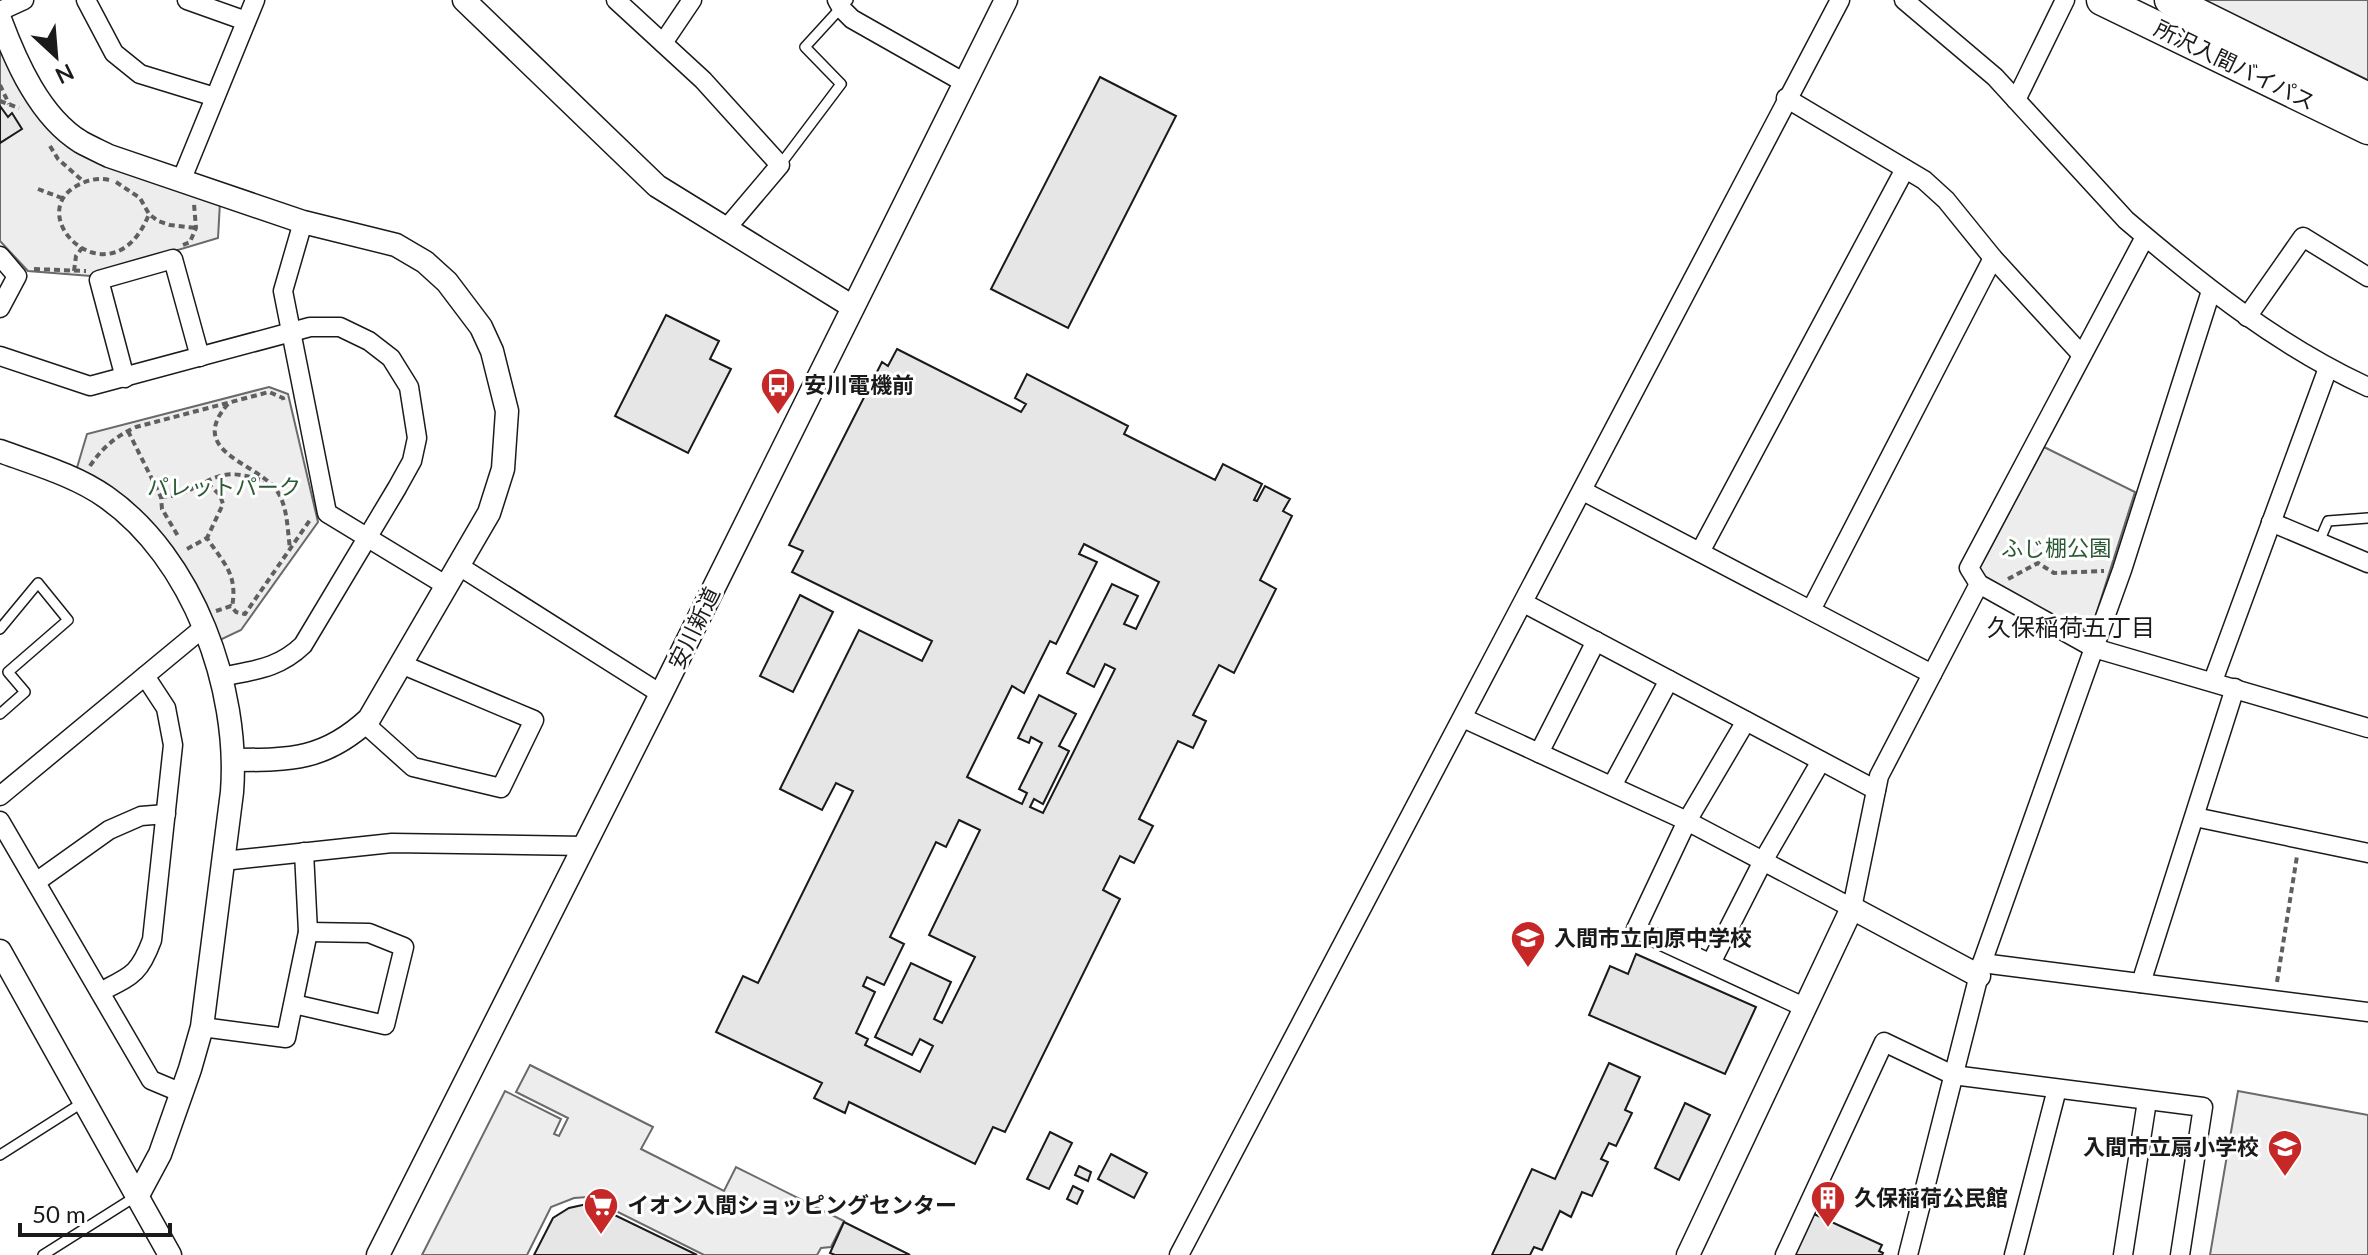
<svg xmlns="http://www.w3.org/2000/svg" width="2368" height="1255" font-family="Lato,'Noto Sans JP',sans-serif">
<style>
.built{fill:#ededed;stroke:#6a6a6a;stroke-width:2}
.building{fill:#e6e6e6;stroke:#1a1a1a;stroke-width:2;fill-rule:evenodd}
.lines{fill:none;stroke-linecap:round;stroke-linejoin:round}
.service-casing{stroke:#1a1a1a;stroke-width:12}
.minor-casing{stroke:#1a1a1a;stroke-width:21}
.tertiary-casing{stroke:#1a1a1a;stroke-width:25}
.trunk-casing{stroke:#1a1a1a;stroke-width:33}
.path{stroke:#5f5f5f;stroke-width:4;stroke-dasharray:6 4;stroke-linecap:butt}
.service{stroke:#fff;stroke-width:9}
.minor{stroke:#fff;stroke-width:18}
.tertiary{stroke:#fff;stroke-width:22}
.trunk{stroke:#fff;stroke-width:30}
.labels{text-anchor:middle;stroke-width:6;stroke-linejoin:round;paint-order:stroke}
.street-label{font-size:22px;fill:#1a1a1a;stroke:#fff}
.poi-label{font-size:22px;font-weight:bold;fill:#1a1a1a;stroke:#fff;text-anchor:start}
.park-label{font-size:22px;fill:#2b5a34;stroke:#fff}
.neighbourhood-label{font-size:24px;fill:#1a1a1a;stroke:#fff}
</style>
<rect width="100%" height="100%" fill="#fff"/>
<g class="built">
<polygon points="2203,0 2368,0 2368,80"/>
<polygon points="0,39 42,118 220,202 218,238 91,276 28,271 0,241"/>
<polygon points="269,387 288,394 318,522 241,630 220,640 203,611 76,471 87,434"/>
<polygon points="2044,447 2135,492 2093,624 2082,630 1985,579 1979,569"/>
<polygon points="530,1065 653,1127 641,1149 724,1191 736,1167 844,1221 831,1247 821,1248 817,1255 704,1255 588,1197 574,1198 551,1207 527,1255 422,1255 505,1091 561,1119 554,1134 559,1136 568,1118 516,1092"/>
<polygon points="2238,1091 2368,1115 2368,1255 2210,1255"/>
</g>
<g class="building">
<polygon points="1100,77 1176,116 1068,328 991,289"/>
<polygon points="0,106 8,117 12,113 22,129 0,143"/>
<polygon points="666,315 719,341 710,359 731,369 688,453 615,416"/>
<path d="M897,349L1021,412L1026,404L1015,398L1027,374L1128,426L1124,434L1215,480L1223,464L1262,484L1254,500L1257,501L1265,486L1290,499L1283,511L1292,516L1260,580L1276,589L1234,673L1219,665L1193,715L1206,721L1193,748L1178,741L1139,819L1153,826L1134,863L1120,856L1103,890L1120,899L1005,1132L993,1127L975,1164L849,1102L845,1113L814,1098L822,1083L716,1032L743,976L758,983L853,791L836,783L822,810L780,789L859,630L922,661L932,641L792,572L803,551L789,545L882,362L888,366ZM1084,544L1159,582L1136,629L1124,624L1138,596L1112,584L1067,673L1094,687L1105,664L1115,669L1043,813L1030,807L1034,799L1043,804L1069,751L1059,746L1076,714L1039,695L1018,738L1029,743L1031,737L1042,743L1019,789L1027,793L1022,804L967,777L1012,686L1024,693L1050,641L1056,644L1097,562L1079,554ZM959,820L980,830L929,935L975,957L942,1023L934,1019L951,982L911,963L875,1037L912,1055L920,1039L933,1046L920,1072L865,1045L868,1039L856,1033L875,992L863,986L867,977L884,985L904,944L890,937L936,842L946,847Z"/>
<polygon points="800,595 833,612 793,692 760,676"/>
<polygon points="1636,954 1756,1007 1725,1074 1589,1015 1610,966 1628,974"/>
<polygon points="1609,1063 1640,1077 1625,1110 1632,1113 1616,1146 1609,1143 1601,1159 1608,1162 1592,1196 1582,1192 1571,1217 1560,1211 1542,1250 1534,1247 1530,1255 1492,1255 1532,1169 1555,1179"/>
<polygon points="1685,1103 1710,1115 1679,1180 1655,1168"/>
<polygon points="1050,1132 1072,1143 1049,1189 1027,1179"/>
<polygon points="1111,1154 1147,1173 1134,1198 1098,1179"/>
<polygon points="1079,1166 1091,1172 1088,1181 1075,1175"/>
<polygon points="1073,1186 1083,1191 1077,1204 1067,1199"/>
<polygon points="587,1204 596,1206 697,1255 534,1255 553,1218 569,1208"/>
<polygon points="1814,1214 1882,1245 1879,1251 1883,1253 1882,1255 1795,1255"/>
<polygon points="844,1222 910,1255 835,1255 830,1253"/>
</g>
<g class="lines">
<g class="service-casing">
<g id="service">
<polyline points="780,165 841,84 805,47 848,0"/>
<polyline points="2319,542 2328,521 2368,518"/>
<polyline points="0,629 38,583 68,620 8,672 25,692 0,714"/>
<polyline points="0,1155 85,1101"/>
<polyline points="43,1255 138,1195"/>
</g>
</g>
<g class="minor-casing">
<g id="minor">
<polyline points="86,0 114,53 140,74 215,97"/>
<polyline points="187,0 246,21"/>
<polyline points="616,0 703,80 780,165 725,230"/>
<polyline points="837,0 842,9 852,19 965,83"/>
<path d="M1904,0L1995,77L2126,220C2201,284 2277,345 2368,387"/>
<polyline points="0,11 24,0"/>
<polyline points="663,43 692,0"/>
<polyline points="1786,98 1924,180 1946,200 1993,258 2081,354"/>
<polyline points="2016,100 2065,0"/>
<polyline points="181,181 255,0"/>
<polyline points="303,222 283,291 327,513 447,586"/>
<polyline points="2145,237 1969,568 1979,584 2094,648 2122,570 2211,291"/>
<polyline points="0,256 17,276 0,308"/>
<polyline points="2247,317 2303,237 2368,277"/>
<path d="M0,356L90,386L310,327H340L369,341L391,358L409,387L417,438L412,461L397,488L303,645C278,669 254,670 221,677"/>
<polyline points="125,378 99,280 173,259 200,357"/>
<polyline points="1583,491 1932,674"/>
<polyline points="2271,522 2368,563"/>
<polyline points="1700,552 1905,169"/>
<polyline points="459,566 661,694"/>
<polyline points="1524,603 1876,790"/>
<polyline points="1811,610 1993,258"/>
<polyline points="2213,681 2328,368"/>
<polyline points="1463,718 1687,821 1852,908 1879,776 1979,584"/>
<polyline points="1746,721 1687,821 1636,929 1806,1008"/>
<polyline points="364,723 413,767 501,788 534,720 401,664"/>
<polyline points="1539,753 1596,641"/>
<polyline points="1612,786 1669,680"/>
<polyline points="0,796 203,628"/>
<polyline points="2195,817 2368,853"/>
<polyline points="0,821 151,1080 182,1093"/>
<polyline points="223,861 392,843 584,846"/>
<polyline points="36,882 109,830 141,816 166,814"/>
<polyline points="1711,963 1763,861 1821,761"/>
<polyline points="1982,963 2368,1012"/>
<polyline points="2141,983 2235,688"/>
<path d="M100,992C131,976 139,975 152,940L173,745L166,708L145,676"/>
<polyline points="294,1004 385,1025 404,947 369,933 308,932"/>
<polyline points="202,1027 286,1038 308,932 304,852"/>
<polyline points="1179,1255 1840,0"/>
<polyline points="1785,1255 1884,1042 1953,1075 2203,1107 2180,1255"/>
<polyline points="1908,1255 1982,963 2094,648 2368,728"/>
<polyline points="2014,1255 2057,1089"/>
<polyline points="2123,1255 2147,1101"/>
</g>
</g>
<g class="tertiary-casing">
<g id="tertiary">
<polyline points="464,0 657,186 853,307"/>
<path d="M0,19C16,62 40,117 81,142C90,147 99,151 109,156L303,222L396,245L425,262L447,282L481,327L492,351L507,411L503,469L489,513L369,719C325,760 291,760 234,760"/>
<path d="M0,451C35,464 75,475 106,497C193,558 240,688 232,792L202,1027L190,1069L160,1154L138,1195"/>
<polyline points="0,951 170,1255"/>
<polyline points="378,1255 661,694 1006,0"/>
<polyline points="1688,1255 1852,908 1979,976"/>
</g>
</g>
<g class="trunk-casing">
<g id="trunk">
<polyline points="2102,0 2368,129"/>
<polyline points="2170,0 2368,98"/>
</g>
</g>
<g class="path">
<polyline points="0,85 9,104"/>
<polyline points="0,101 19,108"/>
<polyline points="50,146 58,159 84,182"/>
<path d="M109,180C96,177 84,181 73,188C25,221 114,303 149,214"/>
<polyline points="116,182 140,198 149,214 158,221 170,225 196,228"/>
<polyline points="38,189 62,198"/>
<polyline points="183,245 190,242 196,228 194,204"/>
<polyline points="34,269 86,271"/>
<polyline points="74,271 76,256 82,248"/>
<path d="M228,404C187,450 252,462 274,487C288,503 287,528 290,548"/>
<polyline points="128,431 161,497 162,509 178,536"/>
<path d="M90,466C102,448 116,436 136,427L269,392L283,398L284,402"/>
<path d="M206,482C227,470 242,474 264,481"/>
<polyline points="161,497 179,495 206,482 220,495 223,504 207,538"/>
<path d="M187,549L207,538C224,564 238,574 232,607"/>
<polyline points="2008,579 2038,563 2054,573 2104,571"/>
<polyline points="216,611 231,606 236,612 245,614 310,520"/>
<polyline points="2277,982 2297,856"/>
</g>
<use href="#service" class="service"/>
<use href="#minor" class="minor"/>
<use href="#tertiary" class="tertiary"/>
<use href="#trunk" class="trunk"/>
</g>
<defs>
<g id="bus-pin" transform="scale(1.8)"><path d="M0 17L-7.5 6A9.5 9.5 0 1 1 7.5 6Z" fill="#c62828" stroke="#fff"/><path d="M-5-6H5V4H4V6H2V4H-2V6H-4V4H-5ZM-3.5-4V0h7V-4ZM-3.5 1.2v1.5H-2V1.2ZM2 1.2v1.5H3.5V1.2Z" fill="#fff"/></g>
<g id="school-pin" transform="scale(1.8)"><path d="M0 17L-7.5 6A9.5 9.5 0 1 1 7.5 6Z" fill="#c62828" stroke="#fff"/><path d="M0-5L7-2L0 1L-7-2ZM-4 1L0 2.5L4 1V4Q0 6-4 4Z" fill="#fff"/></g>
<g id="building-pin" transform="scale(1.8)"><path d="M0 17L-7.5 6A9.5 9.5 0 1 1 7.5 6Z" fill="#c62828" stroke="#fff"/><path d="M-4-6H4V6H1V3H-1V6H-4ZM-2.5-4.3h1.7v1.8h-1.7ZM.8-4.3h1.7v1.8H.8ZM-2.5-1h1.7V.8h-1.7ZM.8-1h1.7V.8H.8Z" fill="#fff"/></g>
<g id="supermarket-pin" transform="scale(1.8)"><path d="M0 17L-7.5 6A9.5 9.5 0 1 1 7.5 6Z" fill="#c62828" stroke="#fff"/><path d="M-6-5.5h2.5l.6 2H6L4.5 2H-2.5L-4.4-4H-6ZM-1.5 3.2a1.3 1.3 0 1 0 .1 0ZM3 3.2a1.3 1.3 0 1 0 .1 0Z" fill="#fff"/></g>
</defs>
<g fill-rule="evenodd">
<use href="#bus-pin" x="778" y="385"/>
<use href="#school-pin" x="1528" y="938"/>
<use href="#school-pin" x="2285" y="1147"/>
<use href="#building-pin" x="1828" y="1198"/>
<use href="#supermarket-pin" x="601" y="1205"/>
</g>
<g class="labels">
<g class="street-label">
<text transform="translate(2235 65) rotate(26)" y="8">所沢入間バイパス</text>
<text transform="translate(694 628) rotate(-64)" y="8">安川新道</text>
</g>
<g class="poi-label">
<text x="804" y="393">安川電機前</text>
<text x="1554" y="946">入間市立向原中学校</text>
<text x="2259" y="1155" text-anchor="end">入間市立扇小学校</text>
<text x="1854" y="1206">久保稲荷公民館</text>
<text x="627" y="1213">イオン入間ショッピングセンター</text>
</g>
<g class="park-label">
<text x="224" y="495">パレットパーク</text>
<text x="2056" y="556">ふじ棚公園</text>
</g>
<g class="neighbourhood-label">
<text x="2071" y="636">久保稲荷五丁目</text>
</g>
</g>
<g transform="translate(56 56) rotate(154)" stroke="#ffffff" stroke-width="6" paint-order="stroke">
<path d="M0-6L14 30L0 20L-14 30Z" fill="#1a1a1a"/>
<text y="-12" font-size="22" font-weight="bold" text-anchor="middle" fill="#1a1a1a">N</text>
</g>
<path d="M20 1223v12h150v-12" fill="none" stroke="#1a1a1a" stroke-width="4"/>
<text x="32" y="1223" font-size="24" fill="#1a1a1a" stroke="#ffffff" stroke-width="6" paint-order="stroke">50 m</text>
</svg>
